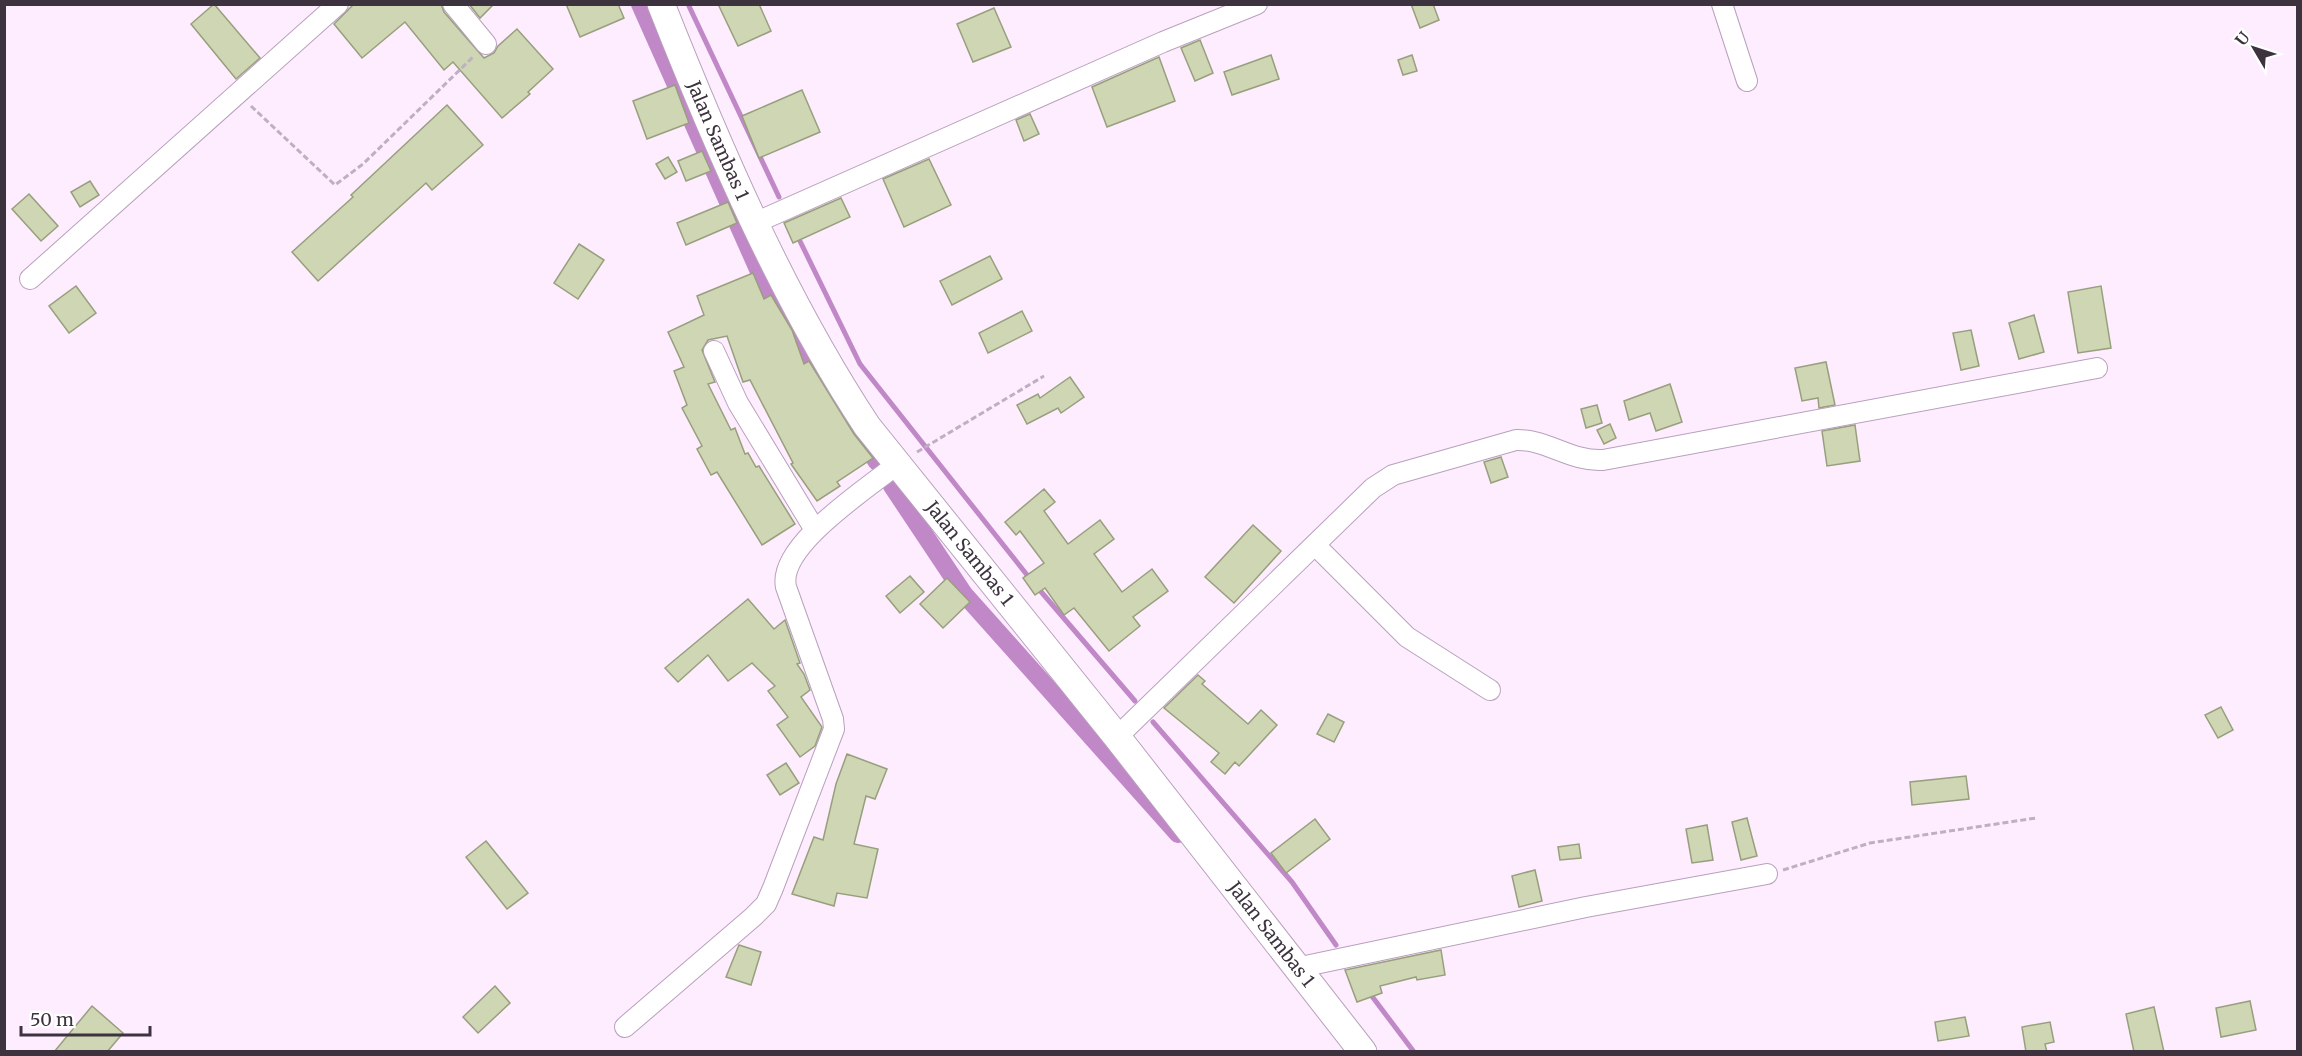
<svg xmlns="http://www.w3.org/2000/svg" width="2302" height="1056" font-family="Merriweather,serif">
<style>
.lines{fill:none;stroke-linecap:round;stroke-linejoin:round}
.stream{stroke:#c188c8;stroke-width:5}
.canal{stroke:#c188c8;stroke-width:18}
.building{fill:#cfd6b3;stroke:#989f7d;stroke-width:1.5}
.street-casing{stroke:#b9a0bc;stroke-width:22}
.secondary-casing{stroke:#b9a0bc;stroke-width:29}
.path{stroke:#beb0c0;stroke-width:3;stroke-dasharray:6 3;stroke-linecap:butt}
.street{stroke:#fff;stroke-width:20}
.secondary{stroke:#fff;stroke-width:27}
.labels{text-anchor:middle;stroke-width:4.5;stroke-linejoin:round;paint-order:stroke}
.street-label{font-size:18px;fill:#3d333e;stroke:#fff}
</style>
<rect width="100%" height="100%" fill="#fdedff"/>
<g class="lines">
<g class="stream">
<polyline points="688,4 779,197"/>
<polyline points="797,235 860,364 1031,580"/>
<polyline points="1037,587 1135,701"/>
<polyline points="1153,722 1292,882 1336,945"/>
<polyline points="1368,991 1414,1052"/>
</g>
<g class="canal">
<polyline points="640,4 777,312 837,403"/>
<polyline points="854,428 877,462"/>
<polyline points="892,486 964,594 1178,834"/>
</g>
</g>
<g class="building">
<polygon points="214,4 260,58 236,79 191,24"/>
<polygon points="354,4 441,4 444,12 484,58 494,53 498,46 517,29 553,69 528,92 530,94 502,118 453,62 444,70 405,22 362,58 334,24"/>
<polygon points="469,4 494,4 480,18"/>
<polygon points="566,4 618,4 624,18 580,37"/>
<polygon points="718,4 759,4 771,31 738,46"/>
<polygon points="1411,4 1433,4 1439,20 1420,28"/>
<polygon points="994,8 1011,47 973,62 957,24"/>
<polygon points="1200,40 1213,73 1195,81 1181,48"/>
<polygon points="1271,55 1279,79 1232,95 1224,72"/>
<polygon points="1412,55 1417,71 1403,75 1398,60"/>
<polygon points="1159,57 1175,101 1107,127 1092,87"/>
<polygon points="675,85 689,123 647,139 633,101"/>
<polygon points="802,90 820,132 759,158 742,116"/>
<polygon points="447,105 483,145 432,190 426,183 318,281 292,252 353,197 351,195"/>
<polygon points="1030,114 1039,134 1024,141 1016,120"/>
<polygon points="702,151 711,171 686,181 678,161"/>
<polygon points="668,157 677,172 665,179 656,164"/>
<polygon points="929,159 951,205 904,227 883,179"/>
<polygon points="90,181 99,195 80,207 71,192"/>
<polygon points="29,194 58,226 41,241 12,209"/>
<polygon points="841,198 850,217 793,243 784,223"/>
<polygon points="728,202 737,223 686,245 677,223"/>
<polygon points="579,244 604,260 578,299 554,283"/>
<polygon points="990,256 1002,279 952,305 940,281"/>
<polygon points="753,273 764,299 771,295 792,330 804,364 809,361 854,434 873,458 837,482 840,486 817,501 791,464 793,463 750,380 743,382 727,336 708,340 702,350 715,382 708,384 731,430 735,428 745,454 748,453 756,467 759,466 795,524 762,545 717,472 711,475 697,449 702,446 682,408 687,405 674,371 684,367 668,332 704,315 697,296"/>
<polygon points="76,286 96,313 69,333 49,306"/>
<polygon points="2101,286 2111,348 2078,353 2068,292"/>
<polygon points="1022,311 1032,331 988,353 979,333"/>
<polygon points="2034,315 2044,352 2019,359 2009,323"/>
<polygon points="1971,330 1979,366 1961,370 1953,333"/>
<polygon points="1826,362 1835,405 1819,408 1818,398 1802,401 1795,368"/>
<polygon points="1070,377 1084,397 1061,413 1058,408 1027,424 1017,405 1038,394 1040,398"/>
<polygon points="1670,384 1682,422 1656,431 1650,413 1629,420 1624,401"/>
<polygon points="1597,405 1602,423 1586,428 1581,409"/>
<polygon points="1610,424 1616,438 1604,444 1597,430"/>
<polygon points="1855,425 1860,461 1827,466 1822,431"/>
<polygon points="1501,457 1508,477 1491,483 1484,462"/>
<polygon points="1044,489 1055,502 1044,511 1068,544 1100,520 1114,539 1094,554 1122,592 1152,569 1168,591 1133,617 1140,626 1109,651 1074,608 1064,615 1045,588 1035,595 1023,578 1044,563 1020,531 1016,535 1005,522"/>
<polygon points="1253,525 1281,551 1234,603 1205,577"/>
<polygon points="910,576 924,592 900,613 886,596"/>
<polygon points="947,578 970,602 943,628 920,604"/>
<polygon points="748,599 774,629 785,620 800,663 797,664 804,674 810,690 801,697 822,727 815,746 800,757 777,725 788,717 768,691 775,686 752,663 728,681 708,655 678,682 665,668"/>
<polygon points="1198,675 1205,681 1202,684 1248,724 1261,710 1277,725 1239,766 1235,762 1225,774 1211,762 1219,753 1164,708"/>
<polygon points="2221,707 2233,730 2218,738 2205,715"/>
<polygon points="1328,714 1344,722 1334,742 1317,734"/>
<polygon points="847,754 887,769 875,799 866,796 854,844 878,849 867,898 837,893 834,906 792,894 814,837 823,840 836,784"/>
<polygon points="786,763 799,783 780,795 767,775"/>
<polygon points="1966,776 1969,799 1912,805 1910,782"/>
<polygon points="1747,818 1757,856 1741,860 1732,822"/>
<polygon points="1315,819 1330,839 1286,873 1271,853"/>
<polygon points="1707,825 1713,860 1692,863 1686,829"/>
<polygon points="486,841 528,893 507,909 466,857"/>
<polygon points="1579,844 1581,858 1560,860 1558,847"/>
<polygon points="1535,870 1542,901 1519,907 1512,876"/>
<polygon points="739,945 761,952 751,985 726,977"/>
<polygon points="1441,950 1445,975 1417,980 1416,977 1380,986 1382,993 1357,1002 1345,970"/>
<polygon points="495,986 510,1003 478,1033 463,1017"/>
<polygon points="2250,1001 2256,1030 2221,1037 2216,1008"/>
<polygon points="92,1006 123,1033 107,1052 54,1052"/>
<polygon points="2154,1007 2164,1052 2134,1052 2126,1014"/>
<polygon points="1965,1017 1969,1036 1938,1041 1935,1022"/>
<polygon points="2050,1022 2054,1042 2045,1044 2047,1052 2026,1052 2022,1027"/>
</g>
<g class="lines">
<g class="street-casing">
<g id="street">
<polyline points="453,4 486,44"/>
<polyline points="1722,4 1747,81"/>
<polyline points="757,222 1163,42 1257,4"/>
<polyline points="30,279 338,4"/>
<polyline points="714,351 738,403 815,530"/>
<polyline points="1315,545 1407,637 1490,690"/>
<path d="M1117,737L1373,488L1393,475L1516,440C1547,439 1571,462 1603,460L2097,368"/>
<polyline points="1296,968 1586,907 1767,874"/>
<path d="M625,1027L753,917L766,904L773,888L834,729L833,719L786,587C777,546 867,489 896,465"/>
</g>
</g>
<g class="secondary-casing">
<g id="secondary">
<path id="s1" d="M661,4C718,148 782,297 867,426L1117,737L1363,1052"/>
</g>
</g>
<g class="path">
<polyline points="251,106 335,185 363,164 474,56"/>
<polyline points="917,452 1044,376"/>
<polyline points="1783,870 1870,843 2036,818"/>
</g>
<use href="#street" class="street"/>
<use href="#secondary" class="secondary"/>
</g>
<g class="labels">
<g class="street-label">
<text dy="6" stroke="none"><textPath href="#s1" startOffset="148">Jalan Sambas 1</textPath></text>
<text dy="6" stroke="none"><textPath href="#s1" startOffset="634">Jalan Sambas 1</textPath></text>
<text dy="6" stroke="none"><textPath href="#s1" startOffset="1120">Jalan Sambas 1</textPath></text>
</g>
</g>
<rect width="2302" height="1056" fill="none" stroke="#3d333e" stroke-width="12"/>
<g transform="translate(2254 48) rotate(309)" stroke="#ffffff" stroke-width="4.5" paint-order="stroke">
<path d="M0-4.5L10 22L0 15L-10 22Z" fill="#3d333e"/>
<text y="-9" font-size="16" font-weight="bold" text-anchor="middle" fill="#3d333e">U</text>
</g>
<path d="M21 1026v9h129v-9" fill="none" stroke="#3d333e" stroke-width="3"/>
<text x="30" y="1026" font-size="18" fill="#3d333e" stroke="#ffffff" stroke-width="4.5" paint-order="stroke">50 m</text>
</svg>
